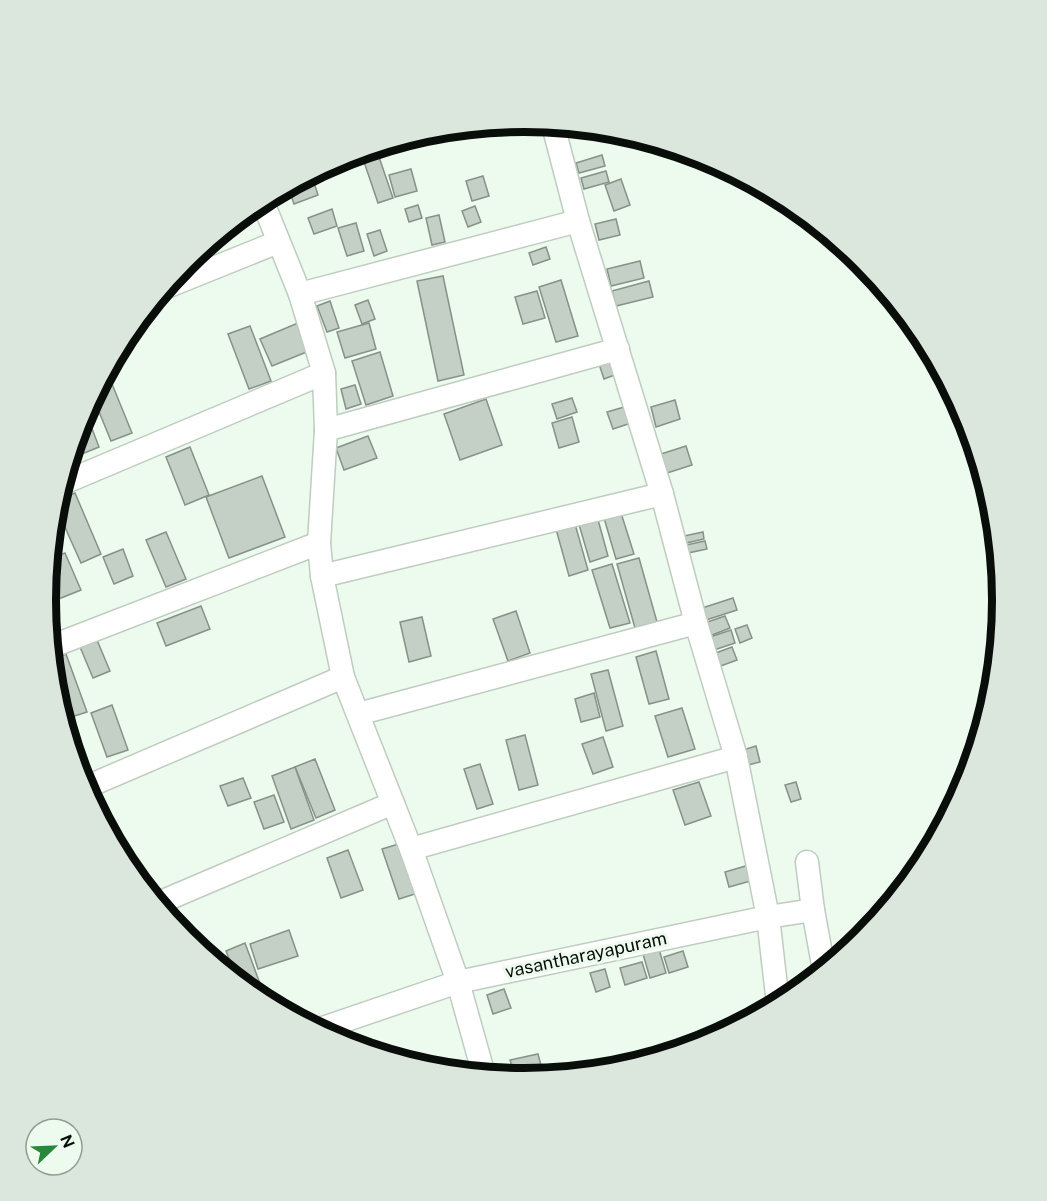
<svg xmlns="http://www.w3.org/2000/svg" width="1047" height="1201" font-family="'Public Sans',sans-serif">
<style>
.building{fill:#c4d0c5;stroke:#869287;stroke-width:1.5}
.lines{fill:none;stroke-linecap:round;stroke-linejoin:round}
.street-casing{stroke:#bfccc0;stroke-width:25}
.street{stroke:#fff;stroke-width:22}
.labels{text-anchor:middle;stroke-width:6;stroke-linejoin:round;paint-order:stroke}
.street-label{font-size:18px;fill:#0a0e0a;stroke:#edfaee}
.rim{fill:none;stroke:#0a0e0a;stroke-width:8}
</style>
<rect width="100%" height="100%" fill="#edfaee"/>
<g class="building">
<polygon points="377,151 393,198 378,203 362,156"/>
<polygon points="602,155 605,166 579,173 576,163"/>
<polygon points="411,169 417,191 395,197 389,175"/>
<polygon points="606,171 609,182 584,189 581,178"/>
<polygon points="312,176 318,195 294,204 288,186"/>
<polygon points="483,176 489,196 472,201 466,181"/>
<polygon points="621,179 630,205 614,211 605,185"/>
<polygon points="418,205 422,218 409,222 405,209"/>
<polygon points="475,206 481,222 468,227 462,211"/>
<polygon points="332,209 337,226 314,234 308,218"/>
<polygon points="439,215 445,242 432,245 426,218"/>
<polygon points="616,219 620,235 599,240 595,224"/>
<polygon points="356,223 364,251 347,256 338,228"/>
<polygon points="380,230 387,251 374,256 367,234"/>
<polygon points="546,247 550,259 533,265 529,253"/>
<polygon points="640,261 644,278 611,286 607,269"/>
<polygon points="443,276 464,375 438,381 417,281"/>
<polygon points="561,280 578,336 556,342 539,287"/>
<polygon points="649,281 653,297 616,306 612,291"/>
<polygon points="537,291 545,318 523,324 515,297"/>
<polygon points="368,300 375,319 362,324 355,305"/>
<polygon points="330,301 339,328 327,332 317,306"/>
<polygon points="298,323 309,351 272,366 260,339"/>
<polygon points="369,323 376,349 345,358 337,332"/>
<polygon points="250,326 271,381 249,389 228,334"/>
<polygon points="380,352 393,396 366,405 352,361"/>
<polygon points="615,359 620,373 604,379 599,364"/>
<polygon points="110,379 132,433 111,441 93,397 100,383"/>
<polygon points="355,385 361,404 346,409 341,389"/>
<polygon points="572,398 577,412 557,419 552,404"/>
<polygon points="486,399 502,445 460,460 444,414"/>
<polygon points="675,400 680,419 656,427 651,407"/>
<polygon points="631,405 637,421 613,429 607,412"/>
<polygon points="85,410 99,447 82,454 76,436"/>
<polygon points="572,417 579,442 559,448 552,423"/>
<polygon points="368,436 377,458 344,470 336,448"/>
<polygon points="686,446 692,465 667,473 661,454"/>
<polygon points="190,447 209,495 185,505 166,457"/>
<polygon points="262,476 285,537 229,558 206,497"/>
<polygon points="75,493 101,554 81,563 55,505 56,501"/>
<polygon points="621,513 634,554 616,559 604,518"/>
<polygon points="597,516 608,556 590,562 578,521"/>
<polygon points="575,524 588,570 569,576 556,529"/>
<polygon points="166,532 186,579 166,587 146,540"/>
<polygon points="703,532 704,539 686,543 684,536"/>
<polygon points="705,541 707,549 688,553 686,545"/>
<polygon points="123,549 133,576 114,584 103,557"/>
<polygon points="65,553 81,590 46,604 49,559"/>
<polygon points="639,558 657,622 635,628 617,564"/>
<polygon points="612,564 630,623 610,628 592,570"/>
<polygon points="733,598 737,610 703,621 699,609"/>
<polygon points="201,606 210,629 166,646 157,623"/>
<polygon points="516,611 530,653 508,661 493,619"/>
<polygon points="725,616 730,628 707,637 702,624"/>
<polygon points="422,617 431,656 409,662 400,622"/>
<polygon points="747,625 752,638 740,643 735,629"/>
<polygon points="731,630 735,643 714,650 710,637"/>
<polygon points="97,640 110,671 93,678 80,647"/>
<polygon points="732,647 737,660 718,667 713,654"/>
<polygon points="656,651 669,699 649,704 636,657"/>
<polygon points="66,654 87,712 62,720 54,694 51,660"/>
<polygon points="608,670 623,726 606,731 591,674"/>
<polygon points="594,693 600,717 581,722 575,699"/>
<polygon points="112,705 128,750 107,757 91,713"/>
<polygon points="682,708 695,749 668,757 655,716"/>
<polygon points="525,735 538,785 519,790 506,740"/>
<polygon points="603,737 613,767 593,774 582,744"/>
<polygon points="756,746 760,762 744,766 740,751"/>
<polygon points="315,759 335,810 316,818 295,767"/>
<polygon points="480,764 493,804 477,809 464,769"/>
<polygon points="295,767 314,820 291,829 272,776"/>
<polygon points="243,778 251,798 228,806 220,786"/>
<polygon points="699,782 711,816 685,825 673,790"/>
<polygon points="796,782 801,799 791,802 785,785"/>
<polygon points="274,795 284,822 264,829 254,802"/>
<polygon points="402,843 418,893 399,899 382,849"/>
<polygon points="348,850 363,890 341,898 327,858"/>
<polygon points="749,865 754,880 729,887 725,872"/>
<polygon points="289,930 298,956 258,969 250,944"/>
<polygon points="245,943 262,989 251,993 238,982 226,951"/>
<polygon points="659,949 666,973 650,978 643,954"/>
<polygon points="683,951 688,967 669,973 664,957"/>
<polygon points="642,962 647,978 625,985 620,968"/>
<polygon points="605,969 610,987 596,992 590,973"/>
<polygon points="504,989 511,1008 493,1014 487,995"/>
<polygon points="538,1054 544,1077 515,1078 510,1060"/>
</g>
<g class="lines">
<g class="street-casing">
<g id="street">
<polyline points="553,125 578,221 662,494 696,623 736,757 768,917 778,1004"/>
<polyline points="262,200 300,294 324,373 326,430 319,543 322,576 343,677 411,849 458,982 484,1075"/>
<polyline points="164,288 278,242"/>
<polyline points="300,294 578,221"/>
<polyline points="326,430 618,349"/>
<polyline points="61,484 324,373"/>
<polyline points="322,576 662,494"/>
<polyline points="50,647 319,543"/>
<polyline points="358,714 696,623"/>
<polyline points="84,788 343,677"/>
<polyline points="411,849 736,757"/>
<polyline points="156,904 393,803"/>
<polyline points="813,910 824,970"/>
<polyline points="317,1030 458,982 768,917 813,910 807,862"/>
</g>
</g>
<use href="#street" class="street"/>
</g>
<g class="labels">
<g class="street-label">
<text transform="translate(586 955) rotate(-12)" y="6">vasantharayapuram</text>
</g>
</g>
<path d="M0 0H1047V1201H0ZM56 600a468 468 0 1 1 936 0a468 468 0 1 1-936 0Z" fill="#dbe7dc" fill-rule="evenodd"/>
<path class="rim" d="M56 600a468 468 0 1 1 936 0a468 468 0 1 1-936 0Z"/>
<g transform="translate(54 1147) rotate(67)"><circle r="28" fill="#edfaee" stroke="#929c93" stroke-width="1.5"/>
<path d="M0-4.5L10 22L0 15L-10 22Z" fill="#27883c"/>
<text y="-9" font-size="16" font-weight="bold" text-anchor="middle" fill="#0a0e0a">N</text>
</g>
</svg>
